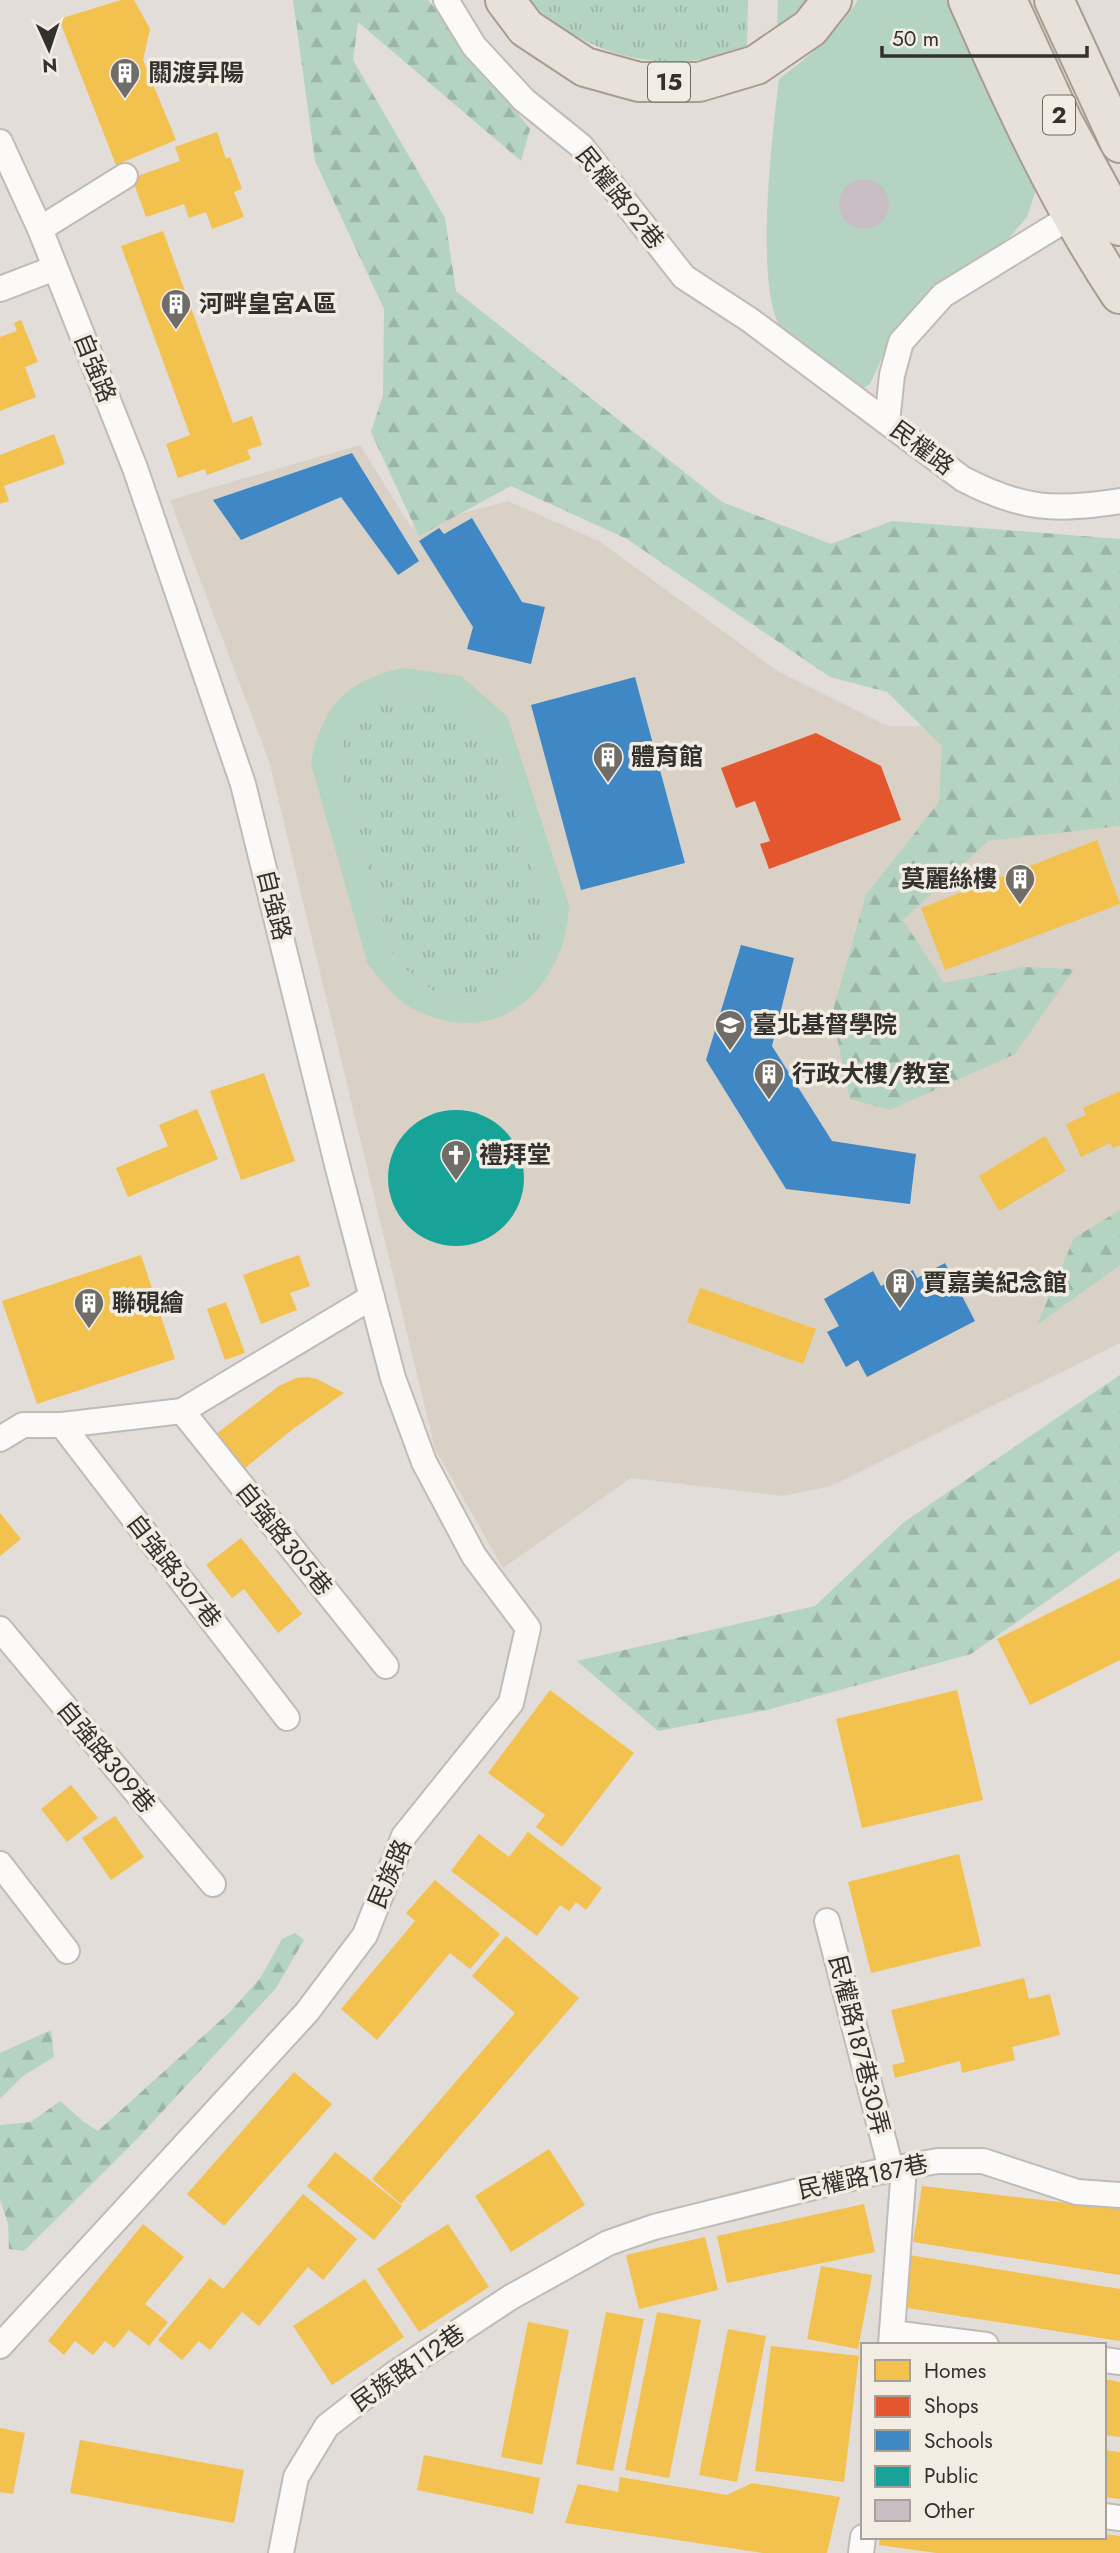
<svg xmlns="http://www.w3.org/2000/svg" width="1120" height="2553" font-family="Jost,'Noto Sans TC',sans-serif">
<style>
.built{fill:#d9d1c6}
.grass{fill:url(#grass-tufts)}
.forest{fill:url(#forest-firs)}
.park{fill:#b4d3c1;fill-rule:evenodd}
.homes{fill:#f2c14e}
.shops{fill:#e4572e}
.schools{fill:#3f88c5}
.public{fill:#17a398}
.building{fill:#c9bec4}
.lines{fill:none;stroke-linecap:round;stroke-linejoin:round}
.minor-casing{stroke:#bfbbb7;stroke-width:28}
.primary-casing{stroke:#a89c8d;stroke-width:42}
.minor{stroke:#fbfaf9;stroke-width:24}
.primary{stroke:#e7e1d9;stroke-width:38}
.labels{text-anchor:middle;stroke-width:7;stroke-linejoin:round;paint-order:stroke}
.shield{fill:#f2ece2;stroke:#6c6963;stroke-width:2}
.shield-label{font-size:23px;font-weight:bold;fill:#33312d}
.poi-label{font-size:24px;font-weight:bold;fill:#33312d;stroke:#f2ece2;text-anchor:start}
.street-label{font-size:24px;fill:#33312d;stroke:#f2ece2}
</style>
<defs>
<pattern id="grass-tufts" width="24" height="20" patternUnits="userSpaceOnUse" patternTransform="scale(1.75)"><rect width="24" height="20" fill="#b4d3c1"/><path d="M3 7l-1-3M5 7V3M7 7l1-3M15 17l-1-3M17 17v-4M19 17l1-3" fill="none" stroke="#9bb6a6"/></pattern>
<pattern id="forest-firs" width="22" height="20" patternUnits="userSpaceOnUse" patternTransform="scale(1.75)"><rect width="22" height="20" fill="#b4d3c1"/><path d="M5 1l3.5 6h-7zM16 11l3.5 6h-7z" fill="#9bb6a6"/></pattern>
</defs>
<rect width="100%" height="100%" fill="#e2ddd8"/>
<polygon class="built" points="360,445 411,527 508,501 599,541 779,672 888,726 1064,727 1120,735 1120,1343 831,1486 782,1496 631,1478 503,1568 435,1449 269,761 170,500"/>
<g class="grass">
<path d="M526,0H748L747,46C666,79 589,57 526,0Z"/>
<polygon points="778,0 809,0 777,29"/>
<path d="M391,699C442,698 456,698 493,736L546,916L543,940L532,965L516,983L491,995L462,1000L438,995L394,960L338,767L344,739L355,723Z"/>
</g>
<g class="forest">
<polygon points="293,0 428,0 530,129 521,161 358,22 353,60 445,218 456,291 722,502 831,544 892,521 1120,539 1120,826 988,841 903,920 944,983 1024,967 1074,969 1015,1054 890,1110 850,1099 832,1014 866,895 939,802 942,746 887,692 830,677 627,539 511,486 419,536 371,432 383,395 384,309 315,161"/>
<polygon points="1120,1210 1120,1265 1037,1325 1074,1238"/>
<polygon points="1120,1375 1120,1550 971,1654 767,1710 658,1731 577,1661 815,1606 904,1522"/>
<polygon points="295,1933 304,1940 276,1988 140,2136 24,2251 9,2249 8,2223 0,2200 0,2125 31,2122 60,2101 84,2122 98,2131 231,2011 261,1977 282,1939"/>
<polygon points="51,2030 54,2057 23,2076 0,2099 0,2053"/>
</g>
<g class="park">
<path d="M858,0H955L1033,173L1035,193L1027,217L1008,239L914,309L894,332L870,384L861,390C842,376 824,362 805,349C798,344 789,339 784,333C752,293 773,131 779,79C812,54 835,35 858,0Z"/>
<path d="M403,668L461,676L507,716L569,905C566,988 498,1051 415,1010C396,1001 381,980 368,965L311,764C322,706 345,681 403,668ZM391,699C440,698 458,699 493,736L546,916L543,940L532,965L516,983L491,995L462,1000L438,995L394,960L338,767L344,739L355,723Z"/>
</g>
<g class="homes">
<polygon points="121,0 134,0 150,29 143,60 176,140 116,165 59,19"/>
<polygon points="217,132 226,159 230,157 242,189 234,192 244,217 212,229 206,212 189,218 184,204 146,217 132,178 180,161 175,147"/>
<polygon points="163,231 233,423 252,416 262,445 247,450 251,459 207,475 205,469 178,478 166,444 190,435 121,246"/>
<polygon points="21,320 38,362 25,367 36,397 0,411 0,337 17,331 14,323"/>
<polygon points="54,434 65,464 4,486 9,501 0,504 0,455"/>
<polygon points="1097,840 1120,904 945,970 921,908"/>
<polygon points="264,1073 295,1161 241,1180 210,1091"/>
<polygon points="1120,1091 1120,1145 1113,1148 1110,1143 1081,1157 1066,1124 1086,1115 1083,1108"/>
<polygon points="197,1109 218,1159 128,1197 116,1168 168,1146 159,1125"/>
<polygon points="1045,1136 1066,1171 999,1211 979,1176"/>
<polygon points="141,1255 175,1359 37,1404 2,1301"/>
<polygon points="299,1255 310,1286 290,1293 297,1310 261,1324 243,1275"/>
<polygon points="700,1288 816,1329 803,1364 687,1322"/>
<polygon points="226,1302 245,1353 225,1360 207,1309"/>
<polygon points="307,1377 317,1379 344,1393 293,1429 244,1469 216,1434 279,1386 296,1378"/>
<polygon points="0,1513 21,1539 0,1556"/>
<polygon points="241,1538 302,1614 278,1633 244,1589 232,1598 206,1565"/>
<polygon points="1120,1578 1120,1660 1030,1705 997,1639"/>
<polygon points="550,1690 634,1753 562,1847 536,1827 545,1815 488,1773"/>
<polygon points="957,1690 983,1800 862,1828 836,1719"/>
<polygon points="71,1785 98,1818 67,1842 41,1809"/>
<polygon points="115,1816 144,1857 111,1880 82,1838"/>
<polygon points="528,1832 602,1888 586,1910 576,1902 569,1911 560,1905 537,1936 451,1871 479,1834 509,1857"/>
<polygon points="959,1854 981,1946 871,1973 848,1882"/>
<polygon points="435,1880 500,1934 470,1969 450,1953 377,2040 341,2009 415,1921 406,1913"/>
<polygon points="506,1936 579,1998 401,2204 372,2179 515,2013 472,1976"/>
<polygon points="1024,1978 1029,1999 1050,1994 1060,2035 1012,2047 1015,2060 962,2073 960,2061 895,2078 892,2065 905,2062 891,2010"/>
<polygon points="294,2072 332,2104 224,2226 187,2194"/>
<polygon points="549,2149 585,2205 511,2252 475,2196"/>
<polygon points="335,2152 402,2206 374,2240 307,2186"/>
<polygon points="922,2186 1120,2209 1120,2275 913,2242"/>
<polygon points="303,2194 357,2239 323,2280 308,2267 259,2326 242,2312 210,2350 199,2341 182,2360 158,2340 210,2278 223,2289"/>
<polygon points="864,2204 875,2252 727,2283 717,2236"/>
<polygon points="143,2224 184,2257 145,2304 168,2322 149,2346 129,2330 114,2348 105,2341 93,2355 75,2341 64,2355 48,2341"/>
<polygon points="448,2224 489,2287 419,2332 377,2269"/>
<polygon points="705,2237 718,2290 639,2309 626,2255"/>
<polygon points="909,2255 1120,2289 1120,2341 901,2307"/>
<polygon points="821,2266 872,2275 858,2349 807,2339"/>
<polygon points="365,2279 404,2337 332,2385 293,2326"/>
<polygon points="606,2312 644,2319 613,2471 576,2464"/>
<polygon points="657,2312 701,2320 669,2478 625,2470"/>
<polygon points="528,2322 569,2330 542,2465 501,2457"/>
<polygon points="728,2329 766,2336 737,2482 699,2475"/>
<polygon points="771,2346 859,2356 844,2482 755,2471"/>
<polygon points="1104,2379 1120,2382 1120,2437 1104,2435"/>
<polygon points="0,2428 25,2433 13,2494 0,2492"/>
<polygon points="80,2440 244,2470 234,2523 70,2493"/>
<polygon points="1104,2450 1120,2452 1120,2499 1104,2497"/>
<polygon points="424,2455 540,2478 533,2514 417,2490"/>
<polygon points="620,2477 727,2495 752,2483 840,2497 827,2553 763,2553 565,2523 578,2484 618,2492"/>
<polygon points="1104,2534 1120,2536 1120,2553 937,2553 879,2545 880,2537 1104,2537"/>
</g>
<polygon class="shops" points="816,733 881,766 901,820 769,869 760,844 770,841 755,801 736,808 721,768"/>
<g class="schools">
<polygon points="352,453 419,561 398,575 341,497 241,540 213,500"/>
<polygon points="472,518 522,602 545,607 531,664 467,649 473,627 419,541 439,528 444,534"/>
<polygon points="635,677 685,863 581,890 531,705"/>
<polygon points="741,945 794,958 772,1046 832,1141 916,1154 910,1204 786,1189 706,1060"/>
<polygon points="945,1263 975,1321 867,1377 858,1360 846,1367 827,1332 839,1326 824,1299 873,1271 881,1286 913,1270 917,1278"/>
</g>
<circle class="public" cx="456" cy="1178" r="68"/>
<circle class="building" cx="864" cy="204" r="25"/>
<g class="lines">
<g class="minor-casing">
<g id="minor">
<path d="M446,0L474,46L524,100L581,146L684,277L750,320L963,479C1023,510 1055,511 1120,501"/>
<polyline points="0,142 40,229 135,468 243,784 338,1168 393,1378 424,1462 474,1556 528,1628 511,1703 404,1836 365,1935 307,2012 0,2346"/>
<polyline points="40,229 125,176"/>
<polyline points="0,289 55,268"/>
<polyline points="887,422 892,375 901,342 943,295 1070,217"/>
<polyline points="182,1411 386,1666"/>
<polyline points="62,1425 287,1718"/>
<polyline points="0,1439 23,1425 62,1425 182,1411 372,1297"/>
<polyline points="0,1629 213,1884"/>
<polyline points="0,1864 67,1951"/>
<polyline points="827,1921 891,2169"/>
<polyline points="892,2333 986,2345"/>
<polyline points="891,2345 904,2167"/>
<polyline points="1104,2360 1120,2362"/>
<polyline points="1104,2516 1120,2518"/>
<polyline points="281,2553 296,2477 327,2426 394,2374 511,2297 608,2243 654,2227 834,2182 891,2169 938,2161 983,2161 1077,2192 1120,2195"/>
<polyline points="861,2553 863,2537"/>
</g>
</g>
<g class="primary-casing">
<g id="primary">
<polyline points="505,0 526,28 585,67 639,82 699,82 756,65 810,28 832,0"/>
<path d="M968,0C1013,102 1058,201 1120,294"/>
<polyline points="1007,0 1062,120 1120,226"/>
<polyline points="1054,0 1120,143"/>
</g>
</g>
<use href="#minor" class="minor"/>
<use href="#primary" class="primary"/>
</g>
<defs>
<g id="building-pin" transform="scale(1.575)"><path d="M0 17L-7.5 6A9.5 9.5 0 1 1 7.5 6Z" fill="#706d69" stroke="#f2ece2"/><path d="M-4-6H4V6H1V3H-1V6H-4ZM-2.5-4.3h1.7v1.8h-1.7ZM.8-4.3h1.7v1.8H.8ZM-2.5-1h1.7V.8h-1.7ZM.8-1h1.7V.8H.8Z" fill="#fff"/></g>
<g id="university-pin" transform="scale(1.575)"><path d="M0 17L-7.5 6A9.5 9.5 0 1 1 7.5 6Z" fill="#706d69" stroke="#f2ece2"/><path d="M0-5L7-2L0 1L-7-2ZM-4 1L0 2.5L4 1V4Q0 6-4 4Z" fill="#fff"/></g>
<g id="church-pin" transform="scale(1.575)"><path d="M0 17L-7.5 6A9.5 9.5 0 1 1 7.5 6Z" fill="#706d69" stroke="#f2ece2"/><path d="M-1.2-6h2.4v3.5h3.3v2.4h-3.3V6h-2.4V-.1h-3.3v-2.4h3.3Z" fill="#fff"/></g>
</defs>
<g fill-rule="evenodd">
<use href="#building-pin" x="125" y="73"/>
<use href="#building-pin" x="176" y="304"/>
<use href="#building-pin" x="608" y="757"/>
<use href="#building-pin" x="1020" y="879"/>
<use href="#university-pin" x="730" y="1025"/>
<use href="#building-pin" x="769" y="1074"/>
<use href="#church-pin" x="456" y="1155"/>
<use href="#building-pin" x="900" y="1283"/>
<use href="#building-pin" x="89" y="1303"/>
</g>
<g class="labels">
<g class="shield">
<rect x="648" y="62.5" width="42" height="39" rx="5"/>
<rect x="1043" y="95.5" width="32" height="39" rx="5"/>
</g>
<g class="shield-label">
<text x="669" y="90">15</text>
<text x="1059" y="123">2</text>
</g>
<g class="poi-label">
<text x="148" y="81">關渡昇陽</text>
<text x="199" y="312">河畔皇宮A區</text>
<text x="631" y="765">體育館</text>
<text x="997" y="887" text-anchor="end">莫麗絲樓</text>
<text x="753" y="1033">臺北基督學院</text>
<text x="792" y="1082">行政大樓/教室</text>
<text x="479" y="1163">禮拜堂</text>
<text x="923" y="1291">賈嘉美紀念館</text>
<text x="112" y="1311">聯硯繪</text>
</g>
<g class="street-label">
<text transform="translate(620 198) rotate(51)" y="8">民權路92巷</text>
<text transform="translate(95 368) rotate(68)" y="8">自強路</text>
<text transform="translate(922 448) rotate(37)" y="8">民權路</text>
<text transform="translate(274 905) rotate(76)" y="8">自強路</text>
<text transform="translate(284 1539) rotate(51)" y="8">自強路305巷</text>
<text transform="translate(174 1571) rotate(52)" y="8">自強路307巷</text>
<text transform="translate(106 1757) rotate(50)" y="8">自強路309巷</text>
<text transform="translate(390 1874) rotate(-67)" y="8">民族路</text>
<text transform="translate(859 2045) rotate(76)" y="8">民權路187巷30弄</text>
<text transform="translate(863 2177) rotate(-12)" y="8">民權路187巷</text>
<text transform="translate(408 2368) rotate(-35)" y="8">民族路112巷</text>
</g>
</g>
<rect x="861" y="2343" width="245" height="196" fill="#f2ece2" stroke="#a6a19a" stroke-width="2"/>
<rect x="875" y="2360" width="35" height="21" fill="#f2c14e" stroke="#a6a19a" stroke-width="2"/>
<text x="924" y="2378" font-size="21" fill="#33312d">Homes</text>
<rect x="875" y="2396" width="35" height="21" fill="#e4572e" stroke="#a6a19a" stroke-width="2"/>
<text x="924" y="2413" font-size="21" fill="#33312d">Shops</text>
<rect x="875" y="2430" width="35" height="21" fill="#3f88c5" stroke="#a6a19a" stroke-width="2"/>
<text x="924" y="2448" font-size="21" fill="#33312d">Schools</text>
<rect x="875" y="2466" width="35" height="21" fill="#17a398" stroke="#a6a19a" stroke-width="2"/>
<text x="924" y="2483" font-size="21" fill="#33312d">Public</text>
<rect x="875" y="2500" width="35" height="21" fill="#c9bec4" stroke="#a6a19a" stroke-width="2"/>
<text x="924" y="2518" font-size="21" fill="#33312d">Other</text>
<g transform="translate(49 49) rotate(177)" stroke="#f2ece2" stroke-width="5" paint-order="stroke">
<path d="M0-5L12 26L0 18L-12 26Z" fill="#33312d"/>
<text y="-10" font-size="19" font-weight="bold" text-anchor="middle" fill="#33312d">N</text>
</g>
<path d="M882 46v10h205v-10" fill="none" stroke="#33312d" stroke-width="3.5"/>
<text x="892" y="46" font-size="21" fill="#33312d" stroke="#f2ece2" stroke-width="5" paint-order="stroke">50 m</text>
</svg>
